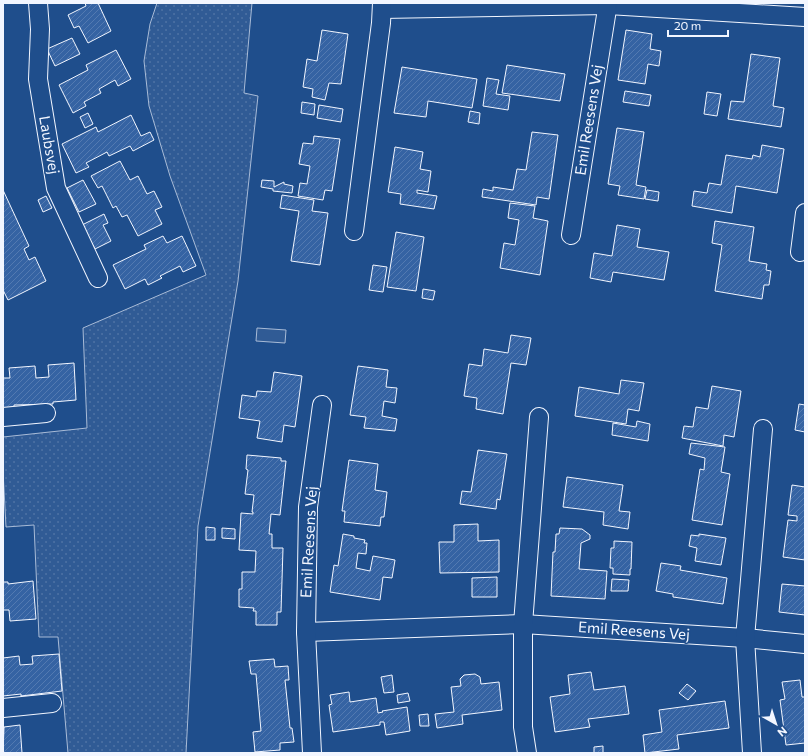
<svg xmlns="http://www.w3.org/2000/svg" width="808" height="756" font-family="Commissioner,sans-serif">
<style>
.built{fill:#305b95;stroke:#a8bbd7}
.park{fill:url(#park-dots);stroke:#a8bbd7}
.building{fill:url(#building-hatch);stroke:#f2f6ff}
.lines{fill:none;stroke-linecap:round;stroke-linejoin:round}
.minor-casing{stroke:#f2f6ff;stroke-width:20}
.minor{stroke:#1f4e8c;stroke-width:18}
.labels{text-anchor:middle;stroke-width:3;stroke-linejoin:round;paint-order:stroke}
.street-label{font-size:15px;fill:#f2f6ff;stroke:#1f4e8c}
</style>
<defs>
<pattern id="park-dots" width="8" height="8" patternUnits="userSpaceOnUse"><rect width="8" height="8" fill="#305b95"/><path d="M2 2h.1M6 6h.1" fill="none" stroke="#4e73a5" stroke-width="1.8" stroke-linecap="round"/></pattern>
<pattern id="building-hatch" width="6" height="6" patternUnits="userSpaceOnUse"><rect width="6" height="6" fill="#3563a3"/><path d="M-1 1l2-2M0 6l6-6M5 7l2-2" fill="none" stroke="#537ab1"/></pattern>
</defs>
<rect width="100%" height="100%" fill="#1f4e8c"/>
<polygon class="built" points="257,328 286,330 285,343 256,341"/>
<polygon class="park" points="157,3 252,3 244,93 258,96 238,281 198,526 186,753 68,753 58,637 39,637 34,525 6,527 3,471 3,437 87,428 83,328 206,275 170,176 149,106 144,61 150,24"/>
<g class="building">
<polygon points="85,3 98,3 111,31 88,43 79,26 74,28 68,15 86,6"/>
<polygon points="322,30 348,34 341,84 329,83 325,100 312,97 313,89 303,87 307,59 317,61"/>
<polygon points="626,30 652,34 650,49 661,51 659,66 648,64 645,84 618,80"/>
<polygon points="72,38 80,54 55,66 47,49"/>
<polygon points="116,50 131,79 118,86 115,80 99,89 101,93 84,102 86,106 73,113 59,85 88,70 86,65"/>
<polygon points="751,54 780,58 773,106 784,108 781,127 728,119 731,101 744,102"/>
<polygon points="507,65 565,74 560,101 502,93"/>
<polygon points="402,67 477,79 472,108 428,101 426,117 394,113"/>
<polygon points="487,78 499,80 496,94 510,96 508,110 483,106"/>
<polygon points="625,91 651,95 649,106 623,102"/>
<polygon points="707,92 721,94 717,116 704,114"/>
<polygon points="302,102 315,104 314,115 301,113"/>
<polygon points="319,105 343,109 341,122 317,118"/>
<polygon points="470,111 480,113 479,124 468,122"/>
<polygon points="88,113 93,124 85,128 80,117"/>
<polygon points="131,115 141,136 150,132 154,140 133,151 130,146 109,156 107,152 86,163 89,167 76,173 62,144 96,127 98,132"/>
<polygon points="617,128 644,132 636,185 646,187 644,199 618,195 620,186 608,184"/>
<polygon points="532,132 558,135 549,199 537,197 536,205 482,197 483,189 493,191 493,187 513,190 517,169 526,170"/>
<polygon points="314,136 340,139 332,191 325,190 323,200 298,196 300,183 307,184 310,166 299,164 303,143 313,144"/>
<polygon points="762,145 784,149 777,193 736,186 732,213 692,206 694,191 707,193 709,183 721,185 726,155 752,159 753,155 760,157"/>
<polygon points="395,147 423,152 420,169 431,171 428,192 417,190 417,193 437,196 434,209 400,204 401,194 388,192"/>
<polygon points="120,161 130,180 138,176 147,194 154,191 162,207 155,210 162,224 138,236 127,215 122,217 116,206 113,208 102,186 98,188 91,176"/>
<polygon points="83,180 96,204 79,212 67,188"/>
<polygon points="262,180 274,181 274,187 284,182 284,184 293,186 292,193 273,191 273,189 261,187"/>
<polygon points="3,190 29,246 24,249 29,260 35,257 46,281 8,300 3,290"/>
<polygon points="647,190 659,192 658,201 645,199"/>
<polygon points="282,195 314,200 312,211 328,213 320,265 291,261 299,211 280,208"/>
<polygon points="46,196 52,208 43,212 38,200"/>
<polygon points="510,203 535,206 533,218 548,221 540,275 500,268 504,243 515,245 519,220 508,218"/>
<polygon points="104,214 108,223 103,225 111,241 95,249 82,225"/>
<polygon points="715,221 754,227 749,261 767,264 766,270 771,271 769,285 764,285 762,299 715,291 722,245 712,243"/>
<polygon points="617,225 640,229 637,247 669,252 664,280 613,272 611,282 590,278 594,253 612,256"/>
<polygon points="396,232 424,237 416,291 387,287"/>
<polygon points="163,236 167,243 182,236 196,266 183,272 180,266 160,276 162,278 148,285 145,279 125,289 113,265 146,249 144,245"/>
<polygon points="373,265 387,267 383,292 369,290"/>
<polygon points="423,289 435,291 433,300 422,298"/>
<polygon points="511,335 531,338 526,365 511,363 503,414 476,409 477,398 464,396 469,364 482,366 484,349 508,353"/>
<polygon points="74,363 76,400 53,402 53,404 14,405 14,407 3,408 3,378 10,378 9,368 35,366 36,378 49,377 48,365"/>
<polygon points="358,366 388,370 386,387 397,388 395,403 384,401 382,416 397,419 395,431 364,428 366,417 350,415"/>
<polygon points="274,372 302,376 295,427 284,425 282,442 257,438 260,421 239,418 242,395 256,397 257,391 271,392"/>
<polygon points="621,380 644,383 639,411 628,409 626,424 575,416 579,387 619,394"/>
<polygon points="712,386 741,391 734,437 724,435 723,446 682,438 684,426 693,427 696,407 708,409"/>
<polygon points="799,404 805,405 805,432 795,430"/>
<polygon points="637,421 650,424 648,441 612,435 613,423 636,427"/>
<polygon points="691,443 725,447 721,472 730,474 722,525 692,520 700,469 704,470 705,458 689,454"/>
<polygon points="478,450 507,454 500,500 497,499 496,509 460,504 462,491 471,492"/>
<polygon points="247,455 281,458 281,461 286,461 280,515 271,514 269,534 272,534 272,548 283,548 281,612 277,612 277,625 256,625 256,611 253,611 254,608 239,607 239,589 242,589 242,572 255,572 256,551 239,550 241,513 253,514 253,512 252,512 254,495 245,494 248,470 246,469"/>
<polygon points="349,460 378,464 375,490 387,492 384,517 381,517 380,526 344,522 345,511 342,511"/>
<polygon points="567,477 623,485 619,511 630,512 628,529 603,525 604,512 563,507"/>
<polygon points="792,485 805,487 805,560 783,557 788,520 797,521 797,516 788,515"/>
<polygon points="478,524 478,541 499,540 499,572 440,573 439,542 454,542 454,525"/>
<polygon points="206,527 215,528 215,540 206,540"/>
<polygon points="222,528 235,529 235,539 222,538"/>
<polygon points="560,528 582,529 590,535 590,539 581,543 579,569 607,571 605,599 551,596 553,552 555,552 556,534 559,534"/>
<polygon points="343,534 354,536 354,538 365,540 364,543 367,543 366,554 358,553 356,568 370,571 373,556 395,560 392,578 383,577 380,600 330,592 334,565 338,566"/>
<polygon points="699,534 726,538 721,565 695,561 697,548 689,546 691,535 699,536"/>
<polygon points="614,541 632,542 631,569 630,569 630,575 613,574 613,568 610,568 611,548 614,548"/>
<polygon points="661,563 681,566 680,570 727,578 723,604 673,597 673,594 656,591"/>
<polygon points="497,577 497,597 472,597 472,578"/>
<polygon points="612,579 629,580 628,591 611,591"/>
<polygon points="33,581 36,619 10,621 9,610 3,610 3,582 8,582 8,584"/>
<polygon points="782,584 805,586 805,615 779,612"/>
<polygon points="59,654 62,691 21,696 21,694 3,696 3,658 19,656 20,665 33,664 32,656"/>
<polygon points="274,659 275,667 288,666 289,680 285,680 290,728 292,728 294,742 280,743 280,750 255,752 253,732 261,731 256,674 251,674 249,661"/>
<polygon points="591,672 594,690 625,686 629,714 588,719 590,727 555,732 550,697 570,694 568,675"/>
<polygon points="475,674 480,677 481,684 499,682 502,710 462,715 463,724 437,728 435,714 454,712 451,687 461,686 460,679 464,675"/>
<polygon points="392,675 394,692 384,693 381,677"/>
<polygon points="800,680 802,697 805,697 805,743 786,745 780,700 785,699 782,682"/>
<polygon points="687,684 696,691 688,700 679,693"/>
<polygon points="349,692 350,702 376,698 378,713 383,712 382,711 407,707 410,731 386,735 384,722 380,722 380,725 333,732 329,705 332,704 330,695"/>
<polygon points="408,693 410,701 398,703 397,695"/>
<polygon points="725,701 729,728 677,735 679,749 645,753 643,735 662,732 659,710"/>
<polygon points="428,714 429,726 420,726 419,715"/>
<polygon points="20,725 22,753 3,753 4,727"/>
<polygon points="603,746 603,753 594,753 594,747"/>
</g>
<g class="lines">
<g class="minor-casing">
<g id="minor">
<polyline points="38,3 40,29 38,79 56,188 98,278"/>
<polyline points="382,9 608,5 805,17"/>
<polyline points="354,231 381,23 382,3"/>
<polyline points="571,235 608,3"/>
<polyline points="800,252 805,213"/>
<polyline points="3,417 46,413"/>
<polyline points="306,632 523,624 745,638 805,644"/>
<polyline points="3,708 52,703"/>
<polyline points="312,753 306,632 308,507 322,405"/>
<polyline points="527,753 523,727 523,624 539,417"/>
<polyline points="752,753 745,638 763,429"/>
</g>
</g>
<use href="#minor" class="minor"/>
</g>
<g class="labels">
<g class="street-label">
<text transform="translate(589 120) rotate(-81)" y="5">Emil Reesens Vej</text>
<text transform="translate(49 145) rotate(80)" y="5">Laubsvej</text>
<text transform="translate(309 542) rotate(-87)" y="5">Emil Reesens Vej</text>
<text transform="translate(634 631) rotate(4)" y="5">Emil Reesens Vej</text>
</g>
</g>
<rect width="808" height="756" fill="none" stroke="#f2f6ff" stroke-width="8"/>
<g transform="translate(776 724) rotate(141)" stroke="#1f4e8c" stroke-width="3" paint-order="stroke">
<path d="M0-3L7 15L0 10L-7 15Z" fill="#f2f6ff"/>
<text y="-6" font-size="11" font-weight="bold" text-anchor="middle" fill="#f2f6ff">N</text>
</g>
<path d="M668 30v6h60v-6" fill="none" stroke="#f2f6ff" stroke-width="2"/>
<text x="674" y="30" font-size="12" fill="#f2f6ff" stroke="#1f4e8c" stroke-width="3" paint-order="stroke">20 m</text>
</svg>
